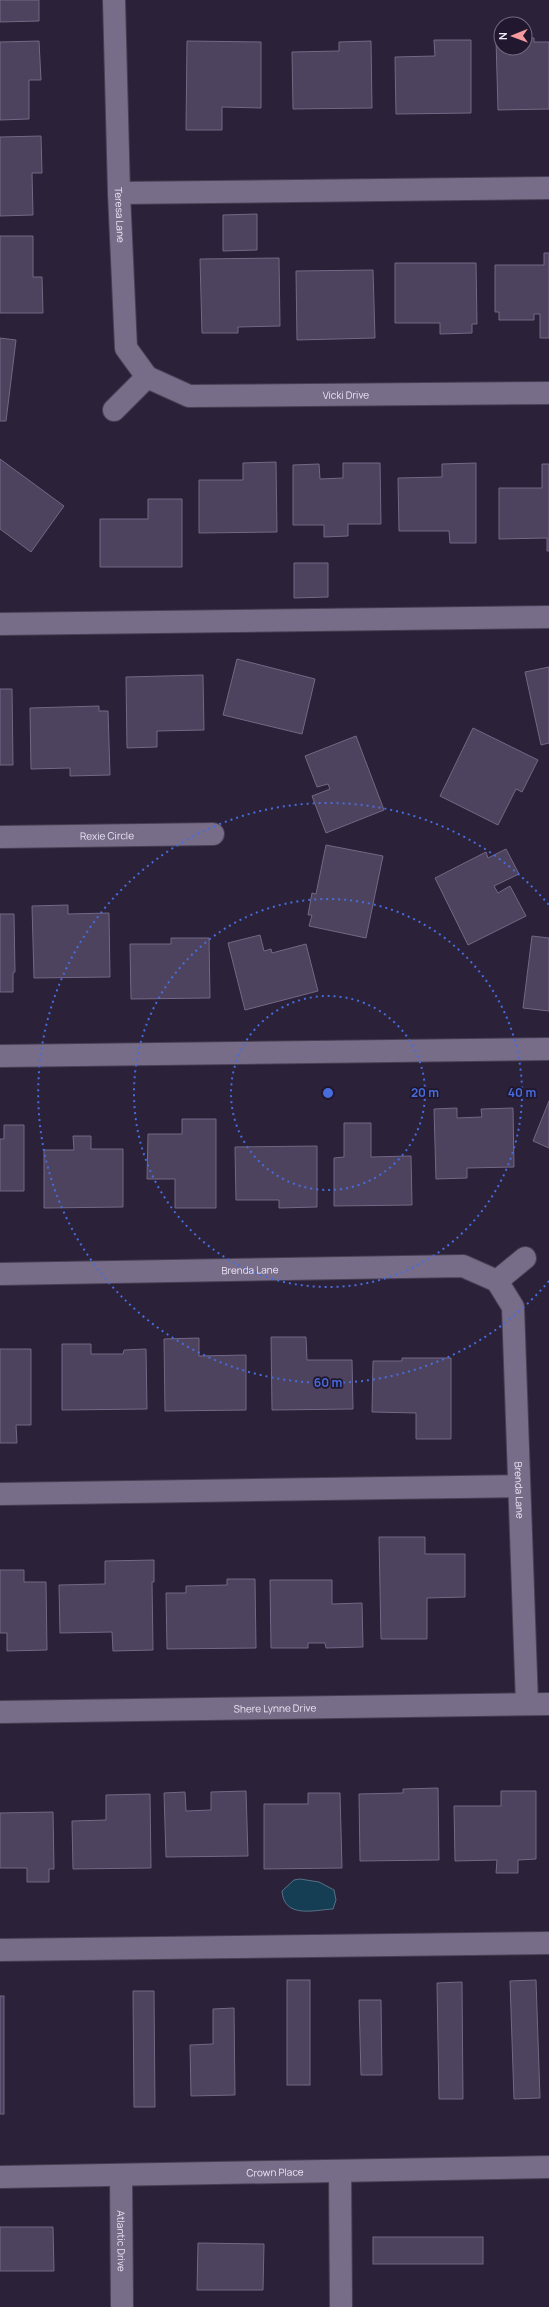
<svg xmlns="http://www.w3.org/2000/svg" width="549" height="2307" font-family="Manrope,sans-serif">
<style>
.water{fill:#153e55;stroke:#567085}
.building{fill:#4e435e;stroke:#736885}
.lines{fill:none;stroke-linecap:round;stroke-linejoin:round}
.minor-casing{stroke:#473f53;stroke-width:24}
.minor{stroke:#786d89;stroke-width:22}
.ring{fill:none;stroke:#466cde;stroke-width:2;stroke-dasharray:2 4}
.labels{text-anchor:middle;stroke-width:3.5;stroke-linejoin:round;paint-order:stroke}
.street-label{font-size:10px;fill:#ece6f6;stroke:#21172f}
.centre{fill:#466cde;stroke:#21172f;stroke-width:2}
.ring-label{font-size:12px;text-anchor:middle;font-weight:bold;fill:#466cde;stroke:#21172f;stroke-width:3.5;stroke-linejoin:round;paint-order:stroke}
</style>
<rect width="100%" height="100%" fill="#2b2139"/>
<path class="water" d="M300,1879L319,1882L334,1890L336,1900L333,1909C314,1910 284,1919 282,1891L294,1880Z"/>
<g class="building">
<polygon points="0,0 39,0 39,21 0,22"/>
<polygon points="525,38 534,38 534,42 549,42 549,109 498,110 496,39 501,39 501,48 525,48"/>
<polygon points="434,40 471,40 471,113 396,114 395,57 435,56"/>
<polygon points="39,41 41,80 29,80 29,119 0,120 0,42"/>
<polygon points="187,41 261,42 261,108 222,107 222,130 186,130"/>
<polygon points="371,41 372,108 293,109 292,52 339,51 339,42"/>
<polygon points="41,136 42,173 32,173 33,215 0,216 0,137"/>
<polygon points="257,214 257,250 223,251 223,215"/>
<polygon points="0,236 33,236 33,277 42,277 43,313 0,313"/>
<polygon points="544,253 549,253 549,338 540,338 540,314 534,314 534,320 499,320 499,312 495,312 495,265 544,265"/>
<polygon points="279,258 280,326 238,327 238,333 202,333 200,259"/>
<polygon points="395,263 476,263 477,324 472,324 472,333 440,334 440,323 395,323"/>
<polygon points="373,270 375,338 297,340 296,271"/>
<polygon points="0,338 16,340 6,421 0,421"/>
<polygon points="0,459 64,506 31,552 0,529"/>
<polygon points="276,462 277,532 199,533 199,480 243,480 243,463"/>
<polygon points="343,463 380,463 381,524 348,524 348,536 324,537 324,525 293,525 293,465 319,464 320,479 343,478"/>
<polygon points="476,463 476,543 450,543 449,531 399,531 398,478 442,477 442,464"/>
<polygon points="542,464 549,464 549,551 547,551 547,538 499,539 499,488 542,488"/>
<polygon points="148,499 182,499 182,567 100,567 100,519 148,519"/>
<polygon points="294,563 328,563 328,597 294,598"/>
<polygon points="237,659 315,679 302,734 223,715"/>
<polygon points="549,667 549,743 541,745 525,672"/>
<polygon points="203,675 204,730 157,731 157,747 127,748 126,677"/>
<polygon points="0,689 12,689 13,765 0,765"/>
<polygon points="99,706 99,711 108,711 110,775 70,776 70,768 31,769 30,708"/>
<polygon points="473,728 538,760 522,792 516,789 498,825 440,796"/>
<polygon points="356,736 384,810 326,833 312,796 330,789 328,784 317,787 305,756"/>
<polygon points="326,845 383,856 366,938 309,926 312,915 308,915 312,893 316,894"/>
<polygon points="506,849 519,874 494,886 498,893 510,886 526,916 468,945 435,878 486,852 488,858"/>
<polygon points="68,905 68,914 109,913 110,977 34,978 32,906"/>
<polygon points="0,914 14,914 15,972 13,973 13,992 0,992"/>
<polygon points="260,935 264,951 271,949 272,953 306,944 318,991 245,1010 228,943"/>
<polygon points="532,936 549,938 549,1011 523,1008"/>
<polygon points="171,938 209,938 210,998 131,999 130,944 171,944"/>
<polygon points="549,1101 549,1148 533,1141"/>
<polygon points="457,1108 457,1118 482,1117 481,1109 513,1108 514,1167 467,1168 467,1178 436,1179 434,1109"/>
<polygon points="182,1119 216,1119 216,1208 175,1208 175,1179 147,1179 148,1134 182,1134"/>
<polygon points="344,1123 371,1123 371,1157 411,1156 412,1205 334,1206 334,1158 344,1157"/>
<polygon points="4,1125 24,1125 24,1191 0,1191 0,1139 4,1139"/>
<polygon points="73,1136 91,1136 91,1149 123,1149 123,1207 44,1208 44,1150 74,1150"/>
<polygon points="317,1146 317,1207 279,1208 279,1200 236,1200 235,1147"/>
<polygon points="271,1337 306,1337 307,1360 352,1360 353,1409 272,1410"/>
<polygon points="199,1338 199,1356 246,1355 246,1410 165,1411 164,1339"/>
<polygon points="62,1344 91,1344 91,1354 123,1354 124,1350 146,1349 147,1409 62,1410"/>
<polygon points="0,1349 31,1349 31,1425 16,1425 17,1443 0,1443"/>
<polygon points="402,1358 451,1358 451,1439 416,1439 416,1413 372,1412 373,1361 402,1361"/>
<polygon points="379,1537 425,1537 425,1554 465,1554 465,1597 427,1598 427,1639 381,1639"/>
<polygon points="154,1560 154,1582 152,1582 153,1650 113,1651 112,1632 60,1633 59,1585 105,1584 105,1561"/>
<polygon points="0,1570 24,1570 24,1582 46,1582 47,1650 7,1651 7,1633 0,1633"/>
<polygon points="227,1579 255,1579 256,1648 167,1649 166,1593 186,1593 186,1586 227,1585"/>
<polygon points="270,1580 332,1580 332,1604 362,1603 363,1647 326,1648 325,1643 308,1643 308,1648 271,1648"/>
<polygon points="438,1788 439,1860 360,1861 359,1794 403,1793 403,1789"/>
<polygon points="246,1791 248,1856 166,1857 164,1793 185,1792 186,1811 211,1810 211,1792"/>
<polygon points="501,1791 536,1791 536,1859 518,1860 518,1873 496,1873 497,1860 455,1861 454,1806 501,1806"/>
<polygon points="308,1793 340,1793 342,1868 264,1869 264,1804 308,1804"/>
<polygon points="150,1794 151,1868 73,1869 72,1821 106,1820 106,1795"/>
<polygon points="53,1812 54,1869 49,1869 49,1882 27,1882 27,1868 0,1868 0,1813"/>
<rect x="287" y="1980" width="23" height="105"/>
<polygon points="536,1980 540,2098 514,2099 510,1981"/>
<polygon points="462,1982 463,2099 439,2099 437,1983"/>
<polygon points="133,1991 154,1991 155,2107 134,2107"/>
<rect x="0" y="1996" width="4" height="118"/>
<polygon points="359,2000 381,2000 382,2075 361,2075"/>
<polygon points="234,2008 235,2095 191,2096 190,2045 213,2044 213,2009"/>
<polygon points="0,2227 53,2227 54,2271 0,2271"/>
<rect x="373" y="2237" width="110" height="27"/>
<polygon points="198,2243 264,2244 263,2290 197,2290"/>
</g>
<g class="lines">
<g class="minor-casing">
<g id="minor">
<path id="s1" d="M114,0L119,193L126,348L147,377L114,410"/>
<polyline points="119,193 549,188"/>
<path id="s2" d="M147,377L189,396L549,393"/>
<polyline points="0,624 549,617"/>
<path id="s3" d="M0,837L213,834"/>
<polyline points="0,1056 549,1049"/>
<path id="s4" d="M525,1258L497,1281L513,1307L527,1704"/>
<path id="s5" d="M0,1274L463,1266L497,1281"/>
<polyline points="0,1494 519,1486"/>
<path id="s6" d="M0,1712L549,1704"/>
<polyline points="0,1950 549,1943"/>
<polyline points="340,2171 341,2307"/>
<path id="s7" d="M121,2175L122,2307"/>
<path id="s8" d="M0,2177L549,2167"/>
</g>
</g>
<use href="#minor" class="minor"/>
</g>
<g class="ring">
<circle cx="328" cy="1093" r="97"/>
<circle cx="328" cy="1093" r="194"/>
<path d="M549 1281A290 290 0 1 1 549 905"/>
</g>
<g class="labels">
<g class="street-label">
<text dy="4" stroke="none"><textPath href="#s1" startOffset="215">Teresa Lane</textPath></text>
<text dy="4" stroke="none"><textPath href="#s2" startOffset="203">Vicki Drive</textPath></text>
<text dy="4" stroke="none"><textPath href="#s3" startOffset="107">Rexie Circle</textPath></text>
<text dy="4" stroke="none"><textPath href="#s5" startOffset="250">Brenda Lane</textPath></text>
<text dy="4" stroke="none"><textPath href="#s4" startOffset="250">Brenda Lane</textPath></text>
<text dy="4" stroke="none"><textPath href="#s6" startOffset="275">Shere Lynne Drive</textPath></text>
<text dy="4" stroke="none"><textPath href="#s8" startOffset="275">Crown Place</textPath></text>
<text dy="4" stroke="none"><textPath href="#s7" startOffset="66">Atlantic Drive</textPath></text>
</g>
</g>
<circle cx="328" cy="1093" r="6" class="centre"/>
<g class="ring-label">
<text x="425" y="1097">20 m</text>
<text x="522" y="1097">40 m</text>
<text x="328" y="1387">60 m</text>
</g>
<g transform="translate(513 36) rotate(269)"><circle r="19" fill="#21172f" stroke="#726a7f"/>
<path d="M0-3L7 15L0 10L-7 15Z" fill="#f59b9e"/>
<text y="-6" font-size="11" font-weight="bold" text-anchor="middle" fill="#ece6f6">N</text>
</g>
</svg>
